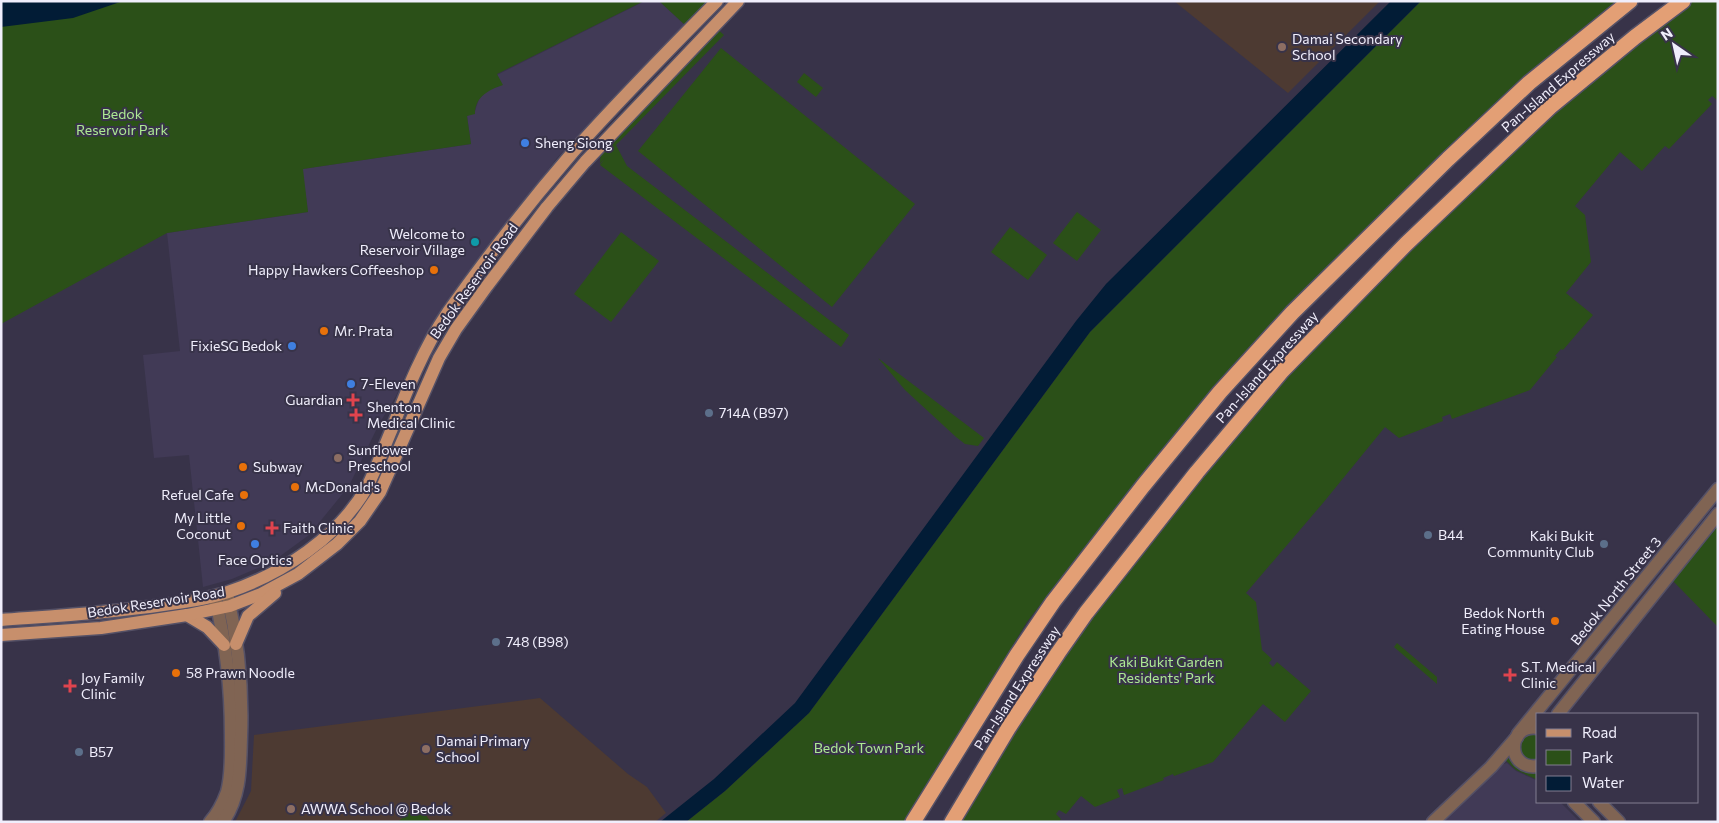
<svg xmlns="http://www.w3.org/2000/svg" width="1719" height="823" font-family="Commissioner,sans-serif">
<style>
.built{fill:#413a56}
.education{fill:#4d3a32}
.green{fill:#2b5018}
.water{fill:#021c36}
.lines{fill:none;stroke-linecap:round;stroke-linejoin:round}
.minor-casing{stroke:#555166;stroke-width:15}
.major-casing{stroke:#555166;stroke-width:15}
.highway-casing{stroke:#555166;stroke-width:18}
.minor{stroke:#806453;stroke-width:12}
.major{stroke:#c78f6c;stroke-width:12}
.highway{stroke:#e39f75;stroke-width:15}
.education-dot{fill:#8d6e63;stroke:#383349;stroke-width:2}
.shop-dot{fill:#3f7fe0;stroke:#383349;stroke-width:2}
.culture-dot{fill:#0f9aa8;stroke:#383349;stroke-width:2}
.food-dot{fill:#e8710a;stroke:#383349;stroke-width:2}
.health-dot{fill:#e0444e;stroke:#383349;stroke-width:2}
.service-dot{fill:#5c6f8a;stroke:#383349;stroke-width:2}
.labels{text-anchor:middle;stroke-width:4;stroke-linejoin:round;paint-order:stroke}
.poi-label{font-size:14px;fill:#f0eefc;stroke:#383349;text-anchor:start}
.street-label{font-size:14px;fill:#f0eefc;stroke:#383349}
.park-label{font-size:14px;fill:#ade993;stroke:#383349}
</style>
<rect width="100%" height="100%" fill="#383349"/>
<g class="built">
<polygon points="659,1 685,25 557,158 442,308 411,362 396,396 379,424 349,486 309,535 272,562 232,579 203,587 189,455 154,458 143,355 180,351 167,233 308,212 302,169 471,144 467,116 475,111 479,99 488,90 502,85 497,75 643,2"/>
<polygon points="1507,763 1516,771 1538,781 1538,802 1560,802 1580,822 1444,822 1503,764"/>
</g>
<g class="education">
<polygon points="1174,1 1380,1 1288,93"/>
<polygon points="540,698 628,774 647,787 666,813 655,822 235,822 251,791 254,735"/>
</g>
<g class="green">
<path d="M1,1H644L497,74L503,85C488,90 475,97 475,114L467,116L471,144L303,169L308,212L167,233L1,324Z"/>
<polygon points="659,1 708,1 685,25"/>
<polygon points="1421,1 1616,1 1559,48 1488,111 1270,326 1202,403 1084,548 1027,622 904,822 686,822 725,791 809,713 1090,332"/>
<polygon points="1689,1 1718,1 1718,99 1717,100 1712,96 1708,100 1712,104 1669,149 1665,146 1642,171 1620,152 1575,206 1585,215 1591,262 1566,293 1593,315 1563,350 1561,349 1555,356 1557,357 1530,390 1452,419 1450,414 1442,417 1443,421 1399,438 1385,427 1323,503 1246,593 1256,602 1262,650 1272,659 1269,663 1273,667 1277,662 1311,691 1285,722 1263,704 1213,762 1174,776 1173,774 1163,778 1164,780 1124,795 1122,788 1117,790 1120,797 1095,807 1081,796 1066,814 1059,810 1056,814 1061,819 1059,822 956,822 1061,654 1201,472 1343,311 1552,109"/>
<polygon points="716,28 724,35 616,145 627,166 849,335 841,347 600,165 605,158 600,164 601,148"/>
<polygon points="721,48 915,204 832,307 638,151"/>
<polygon points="804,73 823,88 816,97 797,82"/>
<polygon points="1077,212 1101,230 1077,261 1053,243"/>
<polygon points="1010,227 1047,255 1028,280 991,252"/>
<polygon points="621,232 659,261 611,322 574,294"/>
<polygon points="878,358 984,438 978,446 965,444 956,437 905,390"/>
<polygon points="1718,526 1718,627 1673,581"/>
<polygon points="1397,643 1437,677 1437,684 1394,647"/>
<polygon points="1538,728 1538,780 1516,770 1501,756 1511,744"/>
<polygon points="419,806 431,822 397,822"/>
</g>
<g class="water">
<polygon points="1,1 123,1 73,18 1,27"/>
<polygon points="1391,1 1421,1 1090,332 809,713 725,791 686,822 660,822 714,779 795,703 1076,321 1106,284"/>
</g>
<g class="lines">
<g class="minor-casing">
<g id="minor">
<polyline points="1558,714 1718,514"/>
<path d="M1538,728C1506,723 1506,771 1538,766"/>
<polyline points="1518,734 1718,489"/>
<polyline points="1574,802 1594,822"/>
<polyline points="1599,802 1619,822"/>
<path d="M210,822C218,813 223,803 227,792C232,774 231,753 231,735C231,689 226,643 215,598"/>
<path d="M223,822C241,796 240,767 241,737C243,688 238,640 227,593"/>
<polyline points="1433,822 1491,767 1517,737"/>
</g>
</g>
<g class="major-casing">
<g id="major">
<polyline points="187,615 207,627 224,645"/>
<path d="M1,620C55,616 109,613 163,605C185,602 207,599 228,592C282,574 339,537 367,487C376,469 383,450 391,431C407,390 423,349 448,312C487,257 529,203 573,152C619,100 668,51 717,1"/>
<polyline points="1,635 101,628 187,615 230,606 261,594 298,574 337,544 360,521 380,492 439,358 456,329 487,286 547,207 585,162 738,1"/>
<polyline points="236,644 248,616 275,593"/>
</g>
</g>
<g class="highway-casing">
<g id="highway">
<polyline points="913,822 1017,655 1053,602 1143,486 1220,392 1292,313 1448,159 1529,83 1630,1"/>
<polyline points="952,822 1009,727 1058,653 1086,613 1197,472 1282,371 1406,244 1550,107 1635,37 1683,1"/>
</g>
</g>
<use href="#minor" class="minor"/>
<use href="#major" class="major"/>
<use href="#highway" class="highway"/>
</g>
<g class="education-dot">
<circle cx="1282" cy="47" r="5"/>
<circle cx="338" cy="458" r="5"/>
<circle cx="426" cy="749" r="5"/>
<circle cx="291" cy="809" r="5"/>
</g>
<g class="shop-dot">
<circle cx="525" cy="143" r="5"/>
<circle cx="292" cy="346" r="5"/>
<circle cx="351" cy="384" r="5"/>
<circle cx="255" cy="544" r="5"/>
</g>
<circle class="culture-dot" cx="475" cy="242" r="5"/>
<g class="food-dot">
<circle cx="434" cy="270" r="5"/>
<circle cx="324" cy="331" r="5"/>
<circle cx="243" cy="467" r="5"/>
<circle cx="295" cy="487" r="5"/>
<circle cx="244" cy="495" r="5"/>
<circle cx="241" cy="526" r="5"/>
<circle cx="1555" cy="621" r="5"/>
<circle cx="176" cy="673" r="5"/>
</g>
<g class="health-dot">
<path d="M350.5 392.5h5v5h5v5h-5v5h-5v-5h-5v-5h5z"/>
<path d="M353.5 407.5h5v5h5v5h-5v5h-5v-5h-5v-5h5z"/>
<path d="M269.5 520.5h5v5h5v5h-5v5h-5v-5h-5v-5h5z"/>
<path d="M1507.5 667.5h5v5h5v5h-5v5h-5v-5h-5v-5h5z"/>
<path d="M67.5 678.5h5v5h5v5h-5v5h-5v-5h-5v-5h5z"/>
</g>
<g class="service-dot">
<circle cx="709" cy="413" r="5"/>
<circle cx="1428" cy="535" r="5"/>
<circle cx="1604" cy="544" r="5"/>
<circle cx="496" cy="642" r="5"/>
<circle cx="79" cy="752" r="5"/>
</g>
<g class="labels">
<g class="poi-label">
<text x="1292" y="44">Damai Secondary<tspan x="1292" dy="16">School</tspan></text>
<text x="535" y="148">Sheng Siong</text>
<text x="465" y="239" text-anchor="end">Welcome to<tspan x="465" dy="16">Reservoir Village</tspan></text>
<text x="424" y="275" text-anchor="end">Happy Hawkers Coffeeshop</text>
<text x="334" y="336">Mr. Prata</text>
<text x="282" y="351" text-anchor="end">FixieSG Bedok</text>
<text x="361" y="389">7-Eleven</text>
<text x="343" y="405" text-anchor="end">Guardian</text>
<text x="367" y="412">Shenton<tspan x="367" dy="16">Medical Clinic</tspan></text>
<text x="719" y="418">714A (B97)</text>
<text x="348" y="455">Sunflower<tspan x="348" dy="16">Preschool</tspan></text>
<text x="253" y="472">Subway</text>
<text x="305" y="492">McDonald's</text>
<text x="234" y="500" text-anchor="end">Refuel Cafe</text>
<text x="231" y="523" text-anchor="end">My Little<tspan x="231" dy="16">Coconut</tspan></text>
<text x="283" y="533">Faith Clinic</text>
<text x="1438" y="540">B44</text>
<text x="1594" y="541" text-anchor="end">Kaki Bukit<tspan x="1594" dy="16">Community Club</tspan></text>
<text x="255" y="565" text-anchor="middle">Face Optics</text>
<text x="1545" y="618" text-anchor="end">Bedok North<tspan x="1545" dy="16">Eating House</tspan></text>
<text x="506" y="647">748 (B98)</text>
<text x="1521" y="672">S.T. Medical<tspan x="1521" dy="16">Clinic</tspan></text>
<text x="186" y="678">58 Prawn Noodle</text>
<text x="81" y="683">Joy Family<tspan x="81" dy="16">Clinic</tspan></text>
<text x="436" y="746">Damai Primary<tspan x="436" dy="16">School</tspan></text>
<text x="89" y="757">B57</text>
<text x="301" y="814">AWWA School @ Bedok</text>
</g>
<g class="street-label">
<text transform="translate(1558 82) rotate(-41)" y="5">Pan-Island Expressway</text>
<text transform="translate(474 281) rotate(-54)" y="5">Bedok Reservoir Road</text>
<text transform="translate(1267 367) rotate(-48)" y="5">Pan-Island Expressway</text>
<text transform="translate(1616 591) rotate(-51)" y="5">Bedok North Street 3</text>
<text transform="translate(156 602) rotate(-9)" y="5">Bedok Reservoir Road</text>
<text transform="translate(1017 688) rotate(-57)" y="5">Pan-Island Expressway</text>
</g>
<g class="park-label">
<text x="122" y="119">Bedok<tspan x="122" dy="16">Reservoir Park</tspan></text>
<text x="1166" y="667">Kaki Bukit Garden<tspan x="1166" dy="16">Residents' Park</tspan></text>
<text x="869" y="753">Bedok Town Park</text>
</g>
</g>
<rect width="1719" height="823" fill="none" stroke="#f0eefc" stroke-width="5"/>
<rect x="1536" y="713" width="162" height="90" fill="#383349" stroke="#827e91"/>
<rect x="1546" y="729" width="25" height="8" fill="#c78f6c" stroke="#827e91"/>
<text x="1582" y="738" font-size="15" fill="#f0eefc">Road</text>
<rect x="1546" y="750" width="25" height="15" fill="#2b5018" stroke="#827e91"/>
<text x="1582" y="763" font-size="15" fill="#f0eefc">Park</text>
<rect x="1546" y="776" width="25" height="15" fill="#021c36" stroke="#827e91"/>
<text x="1582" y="788" font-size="15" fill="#f0eefc">Water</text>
<g transform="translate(1674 45) rotate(326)" stroke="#383349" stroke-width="4" paint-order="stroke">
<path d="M0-4L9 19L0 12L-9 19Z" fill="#f0eefc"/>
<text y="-8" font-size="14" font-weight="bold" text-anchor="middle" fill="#f0eefc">N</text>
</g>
</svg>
